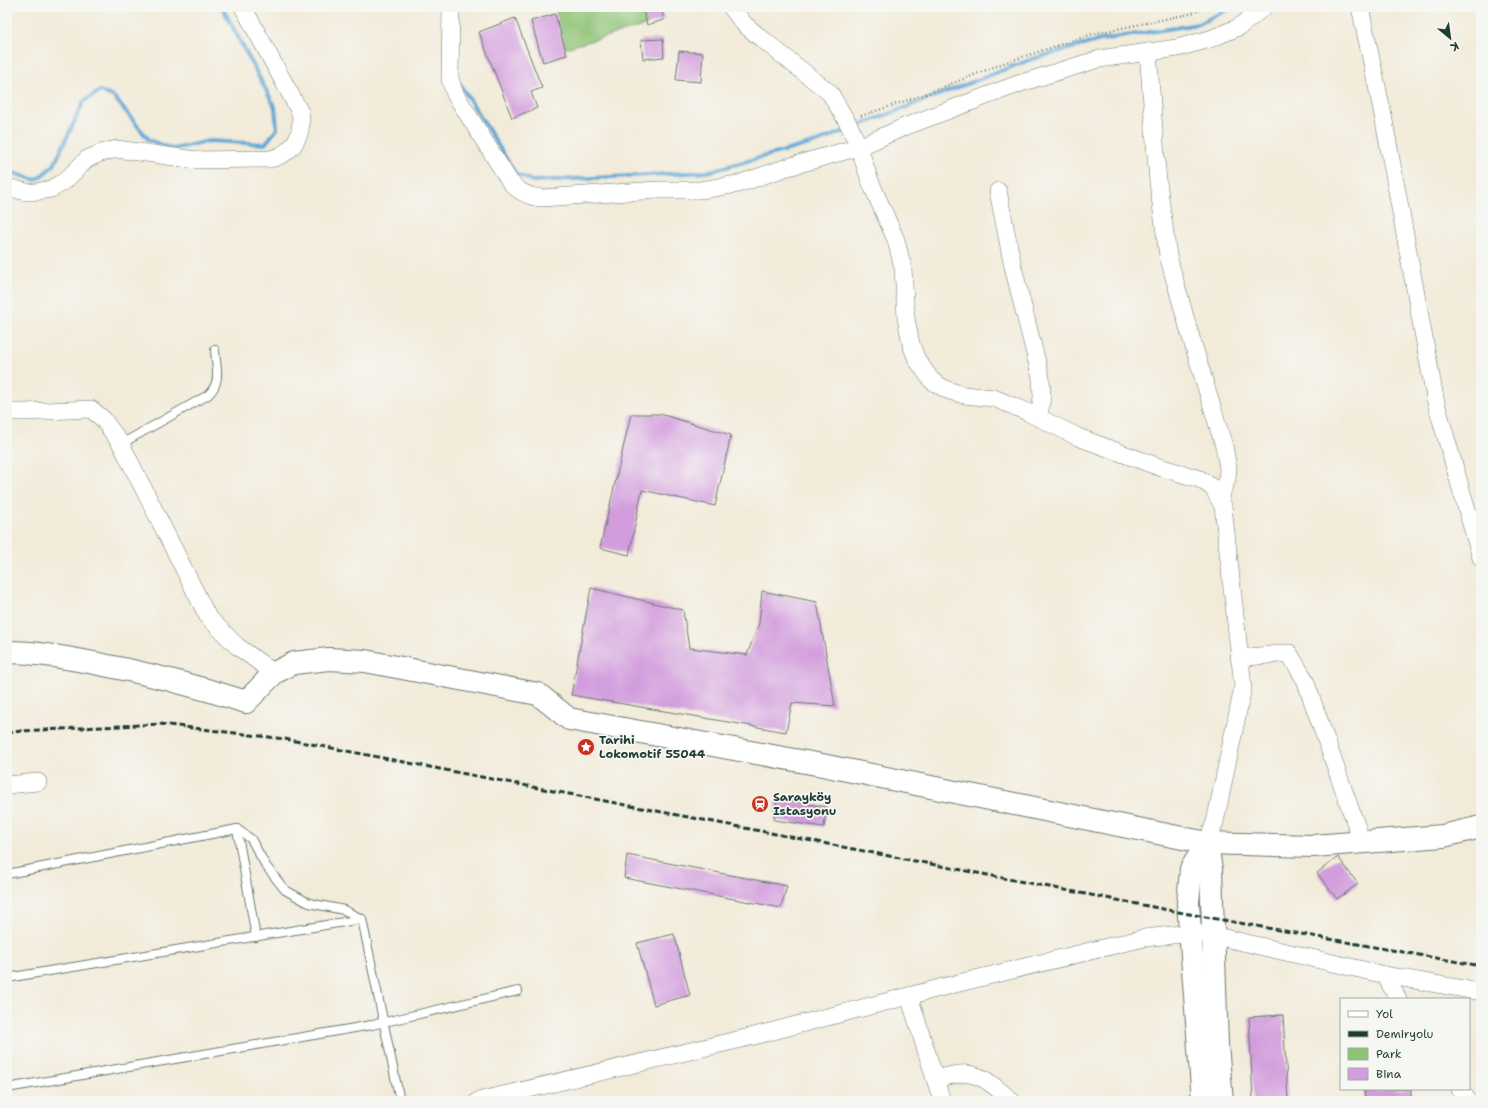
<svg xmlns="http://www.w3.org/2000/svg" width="1488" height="1108" font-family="'Shantell Sans',sans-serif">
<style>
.green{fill:#8fc374;stroke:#578054}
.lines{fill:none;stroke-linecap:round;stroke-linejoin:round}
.stream{stroke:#5ea8d6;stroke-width:4}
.building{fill:#d29cdd}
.lane-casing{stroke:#697a6e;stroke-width:10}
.street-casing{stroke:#697a6e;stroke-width:18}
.secondary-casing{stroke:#697a6e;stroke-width:24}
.path{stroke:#697a6e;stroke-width:2.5;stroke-dasharray:1 3;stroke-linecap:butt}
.lane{stroke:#fff;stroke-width:8}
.street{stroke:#fff;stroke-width:17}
.secondary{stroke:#fff;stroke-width:22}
.rail{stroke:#1f3d34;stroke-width:3;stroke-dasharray:6 3;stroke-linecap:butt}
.labels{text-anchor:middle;stroke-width:3.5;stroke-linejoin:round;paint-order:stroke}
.poi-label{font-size:12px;font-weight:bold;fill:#1f3d34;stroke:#f6f6f2;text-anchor:start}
</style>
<rect width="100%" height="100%" fill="#f6f6f2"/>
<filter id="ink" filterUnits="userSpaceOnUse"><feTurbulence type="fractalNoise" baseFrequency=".025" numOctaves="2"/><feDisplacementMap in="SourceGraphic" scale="8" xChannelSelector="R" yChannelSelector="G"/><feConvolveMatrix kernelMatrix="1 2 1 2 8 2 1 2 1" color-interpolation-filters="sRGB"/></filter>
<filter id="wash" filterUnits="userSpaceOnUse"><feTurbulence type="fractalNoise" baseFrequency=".012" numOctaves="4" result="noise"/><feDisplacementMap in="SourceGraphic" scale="16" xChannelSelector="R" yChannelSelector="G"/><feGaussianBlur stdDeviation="0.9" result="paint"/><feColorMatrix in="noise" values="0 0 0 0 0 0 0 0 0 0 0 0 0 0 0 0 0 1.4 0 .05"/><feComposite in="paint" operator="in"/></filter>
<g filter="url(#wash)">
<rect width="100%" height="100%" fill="#f2ebd9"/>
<polygon class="green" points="555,7 642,7 647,25 566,48"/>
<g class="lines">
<g class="stream">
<polyline points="460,84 516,174 533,181 707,172 817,142 847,130"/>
<polyline points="855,127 1032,59 1101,40 1198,24 1233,7"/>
<polyline points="7,171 36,180 54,165 84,101 100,91 114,97 149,140 173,149 209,141 265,144 277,129 275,107 222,7"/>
</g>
</g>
<g id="blocks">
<g class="building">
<polygon points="642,7 661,7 664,20 647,25"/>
<polygon points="555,14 567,55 543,62 531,21"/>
<polygon points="515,18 542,88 531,92 537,108 512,118 479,32"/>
<polygon points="663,39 664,57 643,59 641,40"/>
<polygon points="679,51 703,53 701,82 676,80"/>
<polygon points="631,414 660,414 731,435 715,506 642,490 629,555 600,548"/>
<polygon points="591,588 683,610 689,648 747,655 759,623 762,591 817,602 835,706 792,703 786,732 571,695"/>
<polygon points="777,799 827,807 824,827 774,820"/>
<polygon points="627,855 787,886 781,908 624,878"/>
<polygon points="1338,857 1358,884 1337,899 1317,873"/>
<polygon points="674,934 690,995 654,1005 637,943"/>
<polygon points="1283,1015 1288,1101 1253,1101 1249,1017"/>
<polygon points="1411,1089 1411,1101 1355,1101 1355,1100 1365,1099 1364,1091"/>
</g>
</g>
</g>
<g filter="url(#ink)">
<use href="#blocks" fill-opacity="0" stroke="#697a6e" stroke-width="1"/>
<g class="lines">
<g class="lane-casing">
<g id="lane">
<path d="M121,444L208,395C222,382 216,368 215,350"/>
<polyline points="237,829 256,937"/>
<polyline points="7,874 237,829 251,839 266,866 285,890 309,903 344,910 362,919"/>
<polyline points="362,919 400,1101"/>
<polyline points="7,978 362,919"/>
<polyline points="7,1088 372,1025 518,991"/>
</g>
</g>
<g class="street-casing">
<g id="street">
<path d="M451,7L450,79L455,94L510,182C519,192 528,197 542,198L657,190H701L738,184L788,167L859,147L904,127L1021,83L1099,59L1177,48L1210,39L1239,27L1264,7"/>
<polyline points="731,7 744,24 762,39 830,93 849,125 859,147 870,181 896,240 903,268 906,318 911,344 917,360 932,381 947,390 964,395 994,398 1027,412 1078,437 1159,467 1200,479 1213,488 1223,506 1243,687 1215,822 1207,843"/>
<polyline points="1360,7 1382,110 1436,403 1481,558"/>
<polyline points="1148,52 1158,182 1168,256 1190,334 1224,446 1228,468 1227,479 1219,499"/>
<path d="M7,187L26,192H35L51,189L65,181L87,159L101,153L117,149L196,160L270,159C293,154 304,135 300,112L243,7"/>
<polyline points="998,191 1013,267 1041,378 1042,397 1039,417"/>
<polyline points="7,412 25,412 91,409 103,419 121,444 208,617 237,646 274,673"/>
<polyline points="1239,658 1289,653 1305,680 1362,842"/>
<polyline points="7,785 38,782"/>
<polyline points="1385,975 1398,999"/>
<polyline points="909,996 942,1101"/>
<path d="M935,1079C943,1077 952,1075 960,1074C981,1071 997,1089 1012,1101"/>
<polyline points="1460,1089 1468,1101"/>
<polyline points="478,1101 754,1036 955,984 1144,938 1191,933 1212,935 1385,975 1481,992"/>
</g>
</g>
<g class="secondary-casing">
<g id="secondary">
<path d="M7,652C34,652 62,657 89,662C142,672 194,685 246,702L274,673L294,663L329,659L365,661L538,694L569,719L822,765L1207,843L1313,846L1443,836L1481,827"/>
<polyline points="1207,843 1211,870 1217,1045 1222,1101"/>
<polyline points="1203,1101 1188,903 1191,869 1207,843"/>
</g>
</g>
<polyline class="path" points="861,116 926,94 1004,63 1093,34 1189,14 1209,7"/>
<use href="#lane" class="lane"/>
<use href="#street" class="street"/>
<use href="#secondary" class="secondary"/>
<polyline class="rail" points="7,733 21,731 160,724 285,739 1189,914 1481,966"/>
</g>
</g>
<defs>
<g id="sight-disc" transform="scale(0.9)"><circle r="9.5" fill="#c8321e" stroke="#f6f6f2"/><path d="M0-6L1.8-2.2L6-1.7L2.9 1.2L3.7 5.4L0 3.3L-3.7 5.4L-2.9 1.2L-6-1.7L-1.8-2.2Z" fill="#fff"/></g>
<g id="station-disc" transform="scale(0.9)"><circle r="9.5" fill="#c8321e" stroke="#f6f6f2"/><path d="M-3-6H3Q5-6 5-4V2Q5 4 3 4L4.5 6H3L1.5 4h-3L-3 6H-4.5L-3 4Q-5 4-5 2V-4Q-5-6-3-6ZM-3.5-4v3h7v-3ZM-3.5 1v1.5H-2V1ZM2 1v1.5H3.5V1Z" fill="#fff"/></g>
</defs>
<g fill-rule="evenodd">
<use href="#sight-disc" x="586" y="747"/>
<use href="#station-disc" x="760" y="804"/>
</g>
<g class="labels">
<g class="poi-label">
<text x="599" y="744">Tarihi<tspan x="599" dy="14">Lokomotif 55044</tspan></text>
<text x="773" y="801">Sarayköy<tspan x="773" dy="14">Istasyonu</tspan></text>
</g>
</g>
<rect width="1488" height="1108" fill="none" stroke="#f6f6f2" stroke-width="24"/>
<rect x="1340" y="998" width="130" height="92" fill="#f6f6f2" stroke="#a0aca6"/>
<rect x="1348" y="1011" width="20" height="6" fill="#ffffff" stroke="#a0aca6"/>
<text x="1376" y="1018" font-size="12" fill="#1f3d34">Yol</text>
<rect x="1348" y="1031" width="20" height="6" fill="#1f3d34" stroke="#a0aca6"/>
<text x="1376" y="1038" font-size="12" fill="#1f3d34">Demiryolu</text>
<rect x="1348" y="1048" width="20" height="12" fill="#8fc374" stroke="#a0aca6"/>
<text x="1376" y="1058" font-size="12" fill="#1f3d34">Park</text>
<rect x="1348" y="1068" width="20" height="12" fill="#d29cdd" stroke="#a0aca6"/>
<text x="1376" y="1078" font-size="12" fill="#1f3d34">Bina</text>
<g transform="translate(1450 38) rotate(151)" stroke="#f6f6f2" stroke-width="3" paint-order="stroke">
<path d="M0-3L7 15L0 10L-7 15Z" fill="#1f3d34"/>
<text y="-6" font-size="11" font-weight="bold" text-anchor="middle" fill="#1f3d34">K</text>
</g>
</svg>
